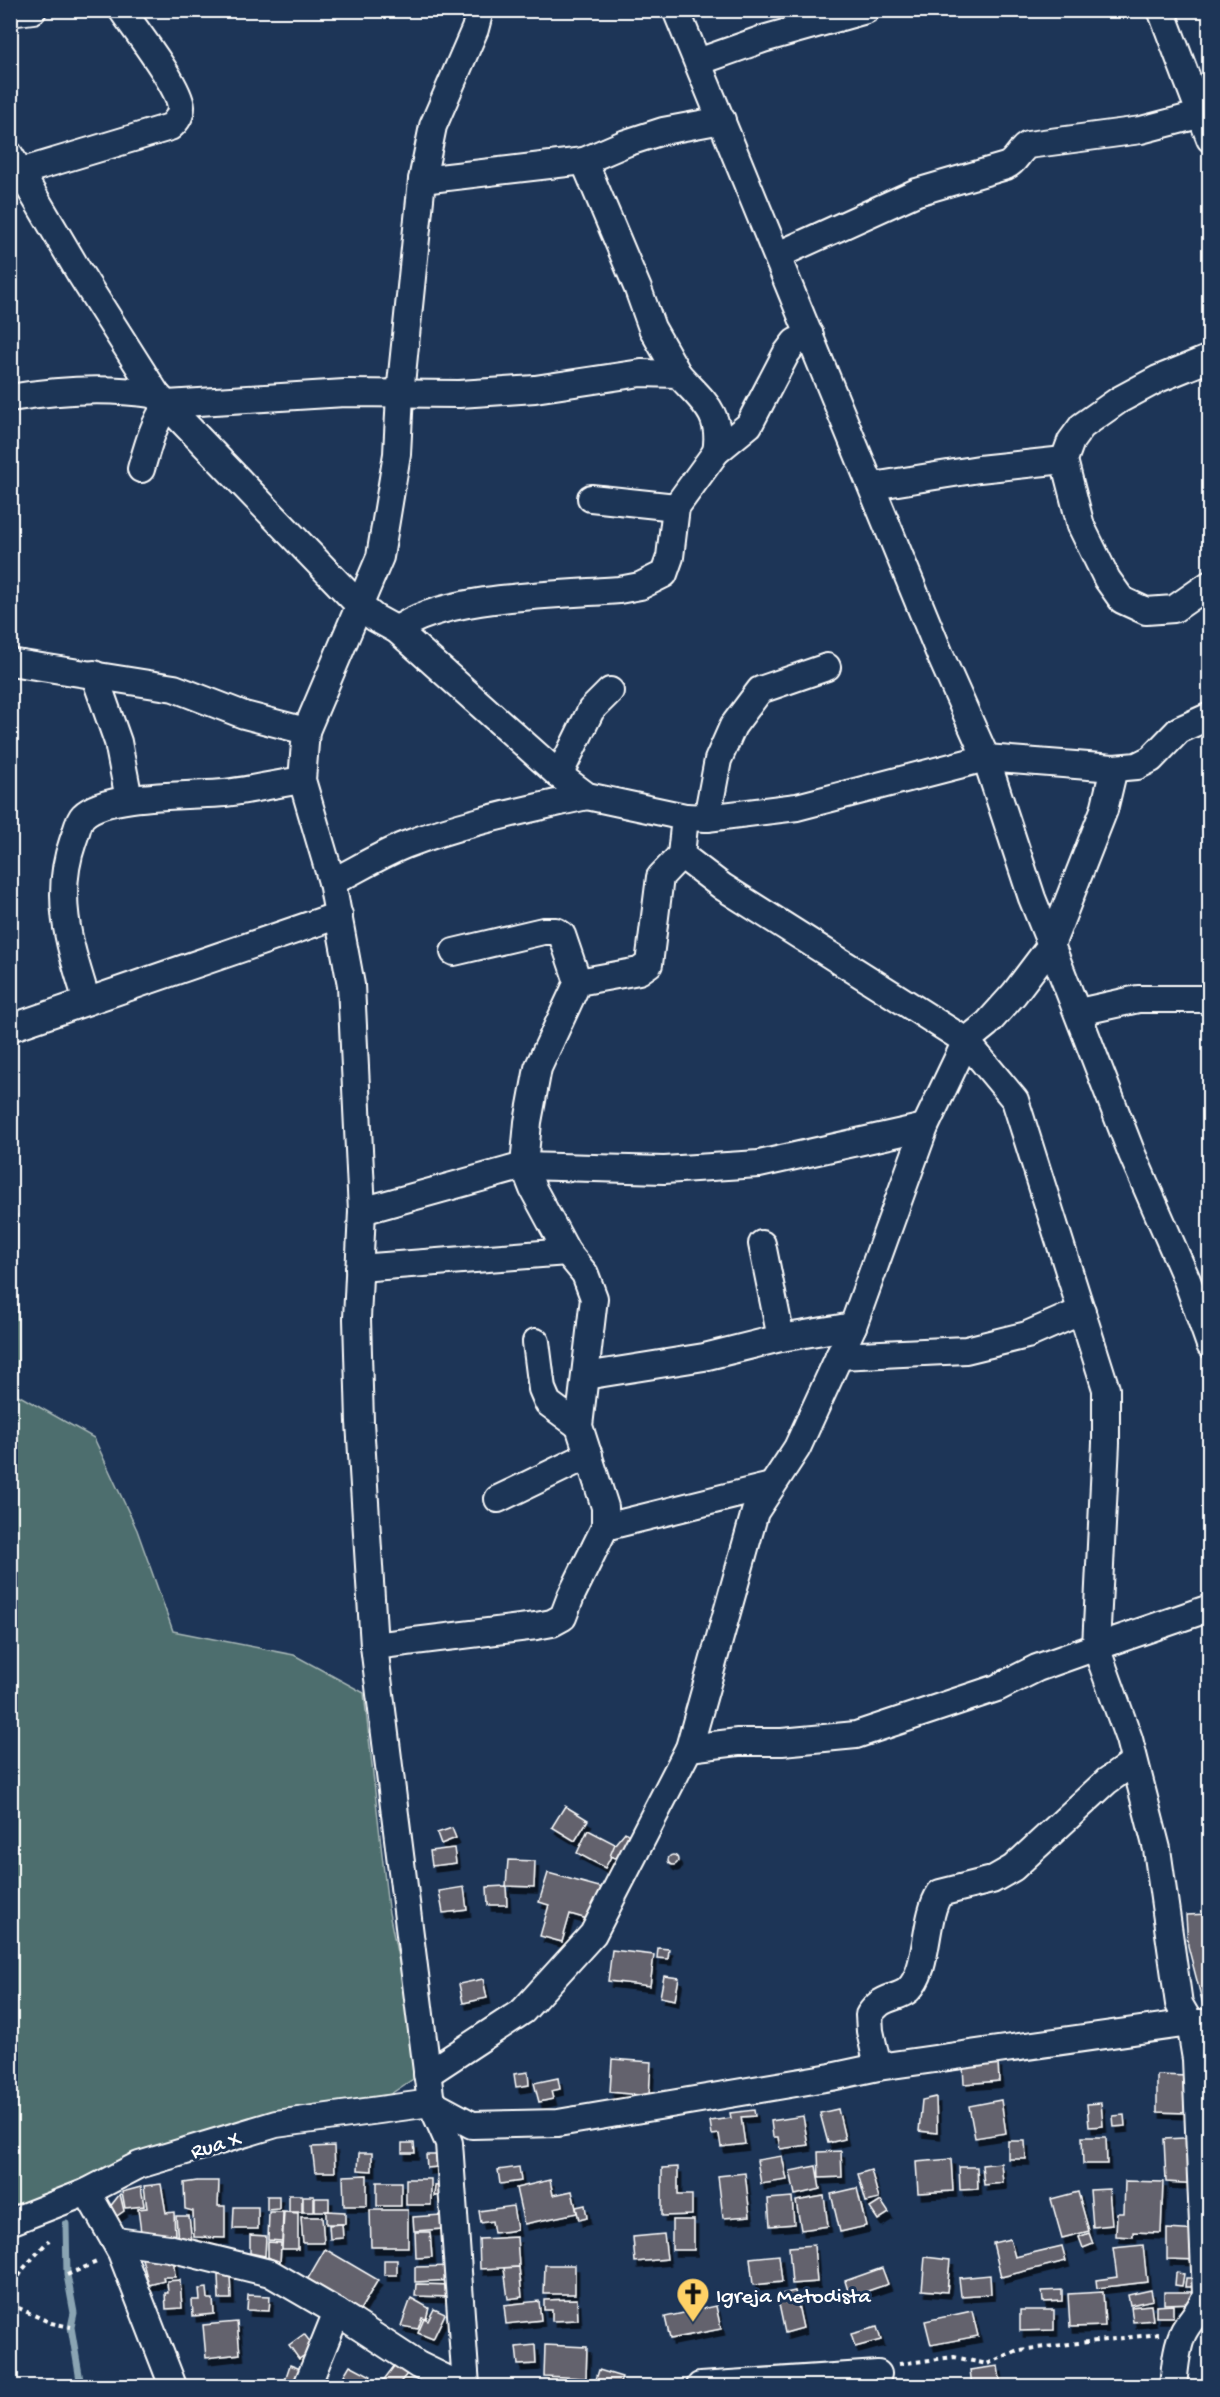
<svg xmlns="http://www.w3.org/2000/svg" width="1220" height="2397" font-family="'Gochi Hand',sans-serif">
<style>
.green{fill:#4e6e6e;stroke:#a6b6b6;stroke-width:1.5}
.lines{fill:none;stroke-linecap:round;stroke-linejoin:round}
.stream{stroke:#8aa4b3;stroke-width:7}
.building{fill:#63626d;stroke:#fff;stroke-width:1.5;filter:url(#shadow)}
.minor-casing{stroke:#fff;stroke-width:30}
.path{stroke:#fff;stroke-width:4;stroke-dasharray:4.5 4.5;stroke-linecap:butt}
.minor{stroke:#1d3557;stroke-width:26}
.labels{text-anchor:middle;stroke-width:6;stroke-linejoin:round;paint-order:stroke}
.street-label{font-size:22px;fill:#fff;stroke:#1d3557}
.poi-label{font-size:22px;fill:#fff;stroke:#1d3557;text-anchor:start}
</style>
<defs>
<filter id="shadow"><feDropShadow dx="3.5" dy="6" stdDeviation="0" flood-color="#0009"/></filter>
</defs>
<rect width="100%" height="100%" fill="#1d3557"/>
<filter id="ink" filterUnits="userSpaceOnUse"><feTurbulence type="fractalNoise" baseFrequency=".0167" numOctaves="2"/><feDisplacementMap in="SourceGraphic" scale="12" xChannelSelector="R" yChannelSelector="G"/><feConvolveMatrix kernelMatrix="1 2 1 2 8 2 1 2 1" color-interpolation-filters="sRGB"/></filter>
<g filter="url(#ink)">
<polygon class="green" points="10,1205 17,1215 18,1395 94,1438 137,1530 173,1631 294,1655 364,1693 388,1908 418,2055 413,2079 386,2097 83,2185 10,2212"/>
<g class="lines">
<polyline class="stream" points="66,2224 67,2275 74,2313 71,2327 81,2386"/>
</g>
<g class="building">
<polygon points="565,1806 588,1820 575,1841 552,1827"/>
<polygon points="452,1828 456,1838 441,1844 437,1833"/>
<polygon points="588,1830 617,1845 605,1868 577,1853"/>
<polygon points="625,1832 639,1843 623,1861 610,1856 615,1844"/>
<polygon points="454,1848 456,1863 432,1866 430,1851"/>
<circle cx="673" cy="1860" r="5"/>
<polygon points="508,1860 535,1861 534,1887 506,1886"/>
<polygon points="548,1873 603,1888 594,1921 570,1914 562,1942 540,1936 549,1905 539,1902"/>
<polygon points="506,1886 507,1905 488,1905 487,1887"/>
<polygon points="464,1887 467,1910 443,1913 439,1891"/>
<polygon points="1210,1914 1210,2004 1203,2004 1188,1946 1186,1915"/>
<polygon points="658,1948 669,1949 668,1959 657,1958"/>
<polygon points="612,1950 654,1955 650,1986 608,1981"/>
<polygon points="664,1976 679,1978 675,2000 660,1997"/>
<polygon points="483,1979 487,1998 463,2003 459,1984"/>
<polygon points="612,2059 651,2062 649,2096 610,2092"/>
<polygon points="998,2063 999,2081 964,2084 963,2066"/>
<polygon points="528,2072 529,2085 516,2087 514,2074"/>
<polygon points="1157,2075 1188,2076 1186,2113 1157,2112"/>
<polygon points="558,2078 560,2089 551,2091 553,2099 539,2102 534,2083"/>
<polygon points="936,2097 937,2133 919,2131 922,2100"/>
<polygon points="1001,2100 1006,2133 975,2138 969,2106"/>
<polygon points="1101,2103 1103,2126 1089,2127 1087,2104"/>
<polygon points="838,2109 845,2139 828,2143 820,2113"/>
<polygon points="754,2110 755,2116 741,2117 745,2144 721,2147 719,2134 712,2135 710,2121 731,2118 730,2113"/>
<polygon points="1124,2115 1125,2126 1114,2127 1113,2116"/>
<polygon points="803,2116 808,2145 780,2149 778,2137 773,2137 771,2121"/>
<polygon points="1082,2137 1106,2137 1107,2164 1083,2164"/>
<polygon points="1184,2138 1195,2138 1200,2184 1166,2182 1164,2139"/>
<polygon points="1008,2141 1025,2141 1026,2159 1008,2159"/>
<polygon points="402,2143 414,2143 415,2153 402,2153"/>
<polygon points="334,2146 335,2172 315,2172 312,2147"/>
<polygon points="841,2151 842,2177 819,2178 818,2152"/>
<polygon points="359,2153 372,2153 372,2171 358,2170"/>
<polygon points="426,2155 437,2155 437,2167 427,2168"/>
<polygon points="782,2156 787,2180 761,2184 757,2160"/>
<polygon points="951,2159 953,2191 918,2193 916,2162"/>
<polygon points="1001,2163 1003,2183 984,2185 982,2165"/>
<polygon points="816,2166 820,2189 795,2195 790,2171"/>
<polygon points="519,2167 521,2181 500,2184 498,2170"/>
<polygon points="678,2167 678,2195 692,2195 692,2215 662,2216 662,2168"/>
<polygon points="959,2167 977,2167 978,2189 960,2190"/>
<polygon points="871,2170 879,2199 866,2202 858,2174"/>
<polygon points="745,2173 750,2216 723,2218 718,2176"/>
<polygon points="367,2175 367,2206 344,2206 343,2176"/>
<rect x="406" y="2179" width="25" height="26"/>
<polygon points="550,2180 553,2195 572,2191 577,2213 524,2224 516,2188"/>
<polygon points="197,2181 219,2181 218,2206 225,2206 225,2238 194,2237 193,2211 185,2209 184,2183"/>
<polygon points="1125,2181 1163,2182 1161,2233 1133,2232 1133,2237 1116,2236 1117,2213 1124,2213"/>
<rect x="377" y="2182" width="24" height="24"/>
<polygon points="161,2184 166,2213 174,2212 175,2237 142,2240 138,2209 147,2208 144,2186"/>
<polygon points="448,2185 449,2195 434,2196 435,2186"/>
<polygon points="141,2187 144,2206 125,2208 122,2192"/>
<polygon points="857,2188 866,2226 840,2232 831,2194"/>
<polygon points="1109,2189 1112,2225 1093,2227 1090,2190"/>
<polygon points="1078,2192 1089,2231 1062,2238 1051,2199"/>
<polygon points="120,2194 124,2211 111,2220 109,2208"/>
<rect x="289" y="2195" width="13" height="17"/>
<polygon points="267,2196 279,2196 279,2209 267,2210"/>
<rect x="303" y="2196" width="11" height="16"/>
<polygon points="824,2196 828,2226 801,2230 796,2201"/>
<polygon points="792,2197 794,2224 770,2226 768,2199"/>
<rect x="315" y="2198" width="14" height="13"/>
<polygon points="881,2201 889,2213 878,2220 870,2208"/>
<polygon points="585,2205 587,2218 579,2220 576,2207"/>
<polygon points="513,2206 517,2230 494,2233 492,2221 481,2223 479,2211"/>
<polygon points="234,2207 258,2207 258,2229 233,2229"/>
<polygon points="370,2210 408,2210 408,2247 371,2247"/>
<polygon points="326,2211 345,2212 345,2224 326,2224"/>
<polygon points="269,2212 283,2212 282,2241 268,2240"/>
<polygon points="284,2212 298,2213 298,2249 282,2249"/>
<polygon points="441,2215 442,2229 414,2231 413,2217"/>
<polygon points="176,2216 189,2216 192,2242 178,2241"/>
<polygon points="301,2217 322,2217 324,2243 303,2243"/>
<rect x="672" y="2220" width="22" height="30"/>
<polygon points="342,2224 343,2238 330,2239 329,2225"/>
<polygon points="1167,2229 1199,2231 1200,2260 1167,2259"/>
<polygon points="415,2232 430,2232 432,2257 416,2258"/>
<polygon points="1089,2233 1093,2244 1083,2248 1079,2237"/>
<polygon points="664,2234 667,2259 635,2262 633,2237"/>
<polygon points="250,2235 266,2236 265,2256 250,2253"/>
<polygon points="517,2237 519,2267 480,2269 479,2239"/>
<polygon points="1010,2239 1015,2257 1062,2246 1066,2261 1001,2277 993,2243"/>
<polygon points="268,2242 281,2243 280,2263 268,2257"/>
<polygon points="814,2245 817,2282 792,2284 789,2247"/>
<polygon points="1143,2245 1147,2282 1097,2288 1096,2280 1117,2277 1113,2248"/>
<polygon points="325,2249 378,2280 360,2310 307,2280"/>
<polygon points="173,2254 175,2277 163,2277 164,2281 149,2285 141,2255"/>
<polygon points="779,2255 782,2282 753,2285 750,2258"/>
<polygon points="925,2257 950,2260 947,2292 922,2290"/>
<rect x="384" y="2260" width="13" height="15"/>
<polygon points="545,2265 575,2265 575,2294 544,2294"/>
<polygon points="453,2266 453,2280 415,2282 415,2267"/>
<polygon points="519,2267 522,2297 508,2299 504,2268"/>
<polygon points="882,2268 888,2284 850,2297 845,2281"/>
<polygon points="1176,2273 1184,2274 1182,2286 1175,2285"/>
<polygon points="230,2274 231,2299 219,2299 218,2275"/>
<polygon points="990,2275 991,2294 961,2296 959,2278"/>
<polygon points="1186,2278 1198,2278 1197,2287 1185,2287"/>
<polygon points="180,2280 182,2308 166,2309 165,2293 168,2293 167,2281"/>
<polygon points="416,2284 452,2285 452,2297 415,2296"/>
<polygon points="207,2288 208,2299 213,2299 214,2314 193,2316 192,2300 200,2300 199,2289"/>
<polygon points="1062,2290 1062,2301 1043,2302 1042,2291"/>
<polygon points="1151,2290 1153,2300 1130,2305 1128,2295"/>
<polygon points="795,2291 803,2328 785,2333 777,2295"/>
<polygon points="1103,2292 1105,2326 1070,2327 1068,2294"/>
<polygon points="1164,2292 1194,2292 1194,2303 1164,2304"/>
<polygon points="248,2295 270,2296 269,2311 247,2310"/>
<polygon points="411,2298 429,2308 426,2319 422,2318 418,2329 401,2326"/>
<polygon points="577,2299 578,2320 552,2321 552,2310 544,2310 544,2300"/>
<polygon points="539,2301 541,2320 506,2324 504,2305"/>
<polygon points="1151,2305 1153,2320 1133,2322 1131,2307"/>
<polygon points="1173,2305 1173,2317 1156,2317 1156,2306"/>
<polygon points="716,2306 721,2329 670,2339 665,2317"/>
<polygon points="434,2309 445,2314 433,2339 418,2333 424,2319 428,2321"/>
<polygon points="1020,2310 1054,2310 1054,2330 1020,2331"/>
<polygon points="972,2311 978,2336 931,2345 925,2321"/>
<polygon points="237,2322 240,2354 206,2358 203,2325"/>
<polygon points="877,2327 881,2340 855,2347 851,2334"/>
<polygon points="304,2334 315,2348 299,2359 289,2345"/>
<polygon points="535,2345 536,2364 518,2365 516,2347"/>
<polygon points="545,2345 587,2347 586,2378 544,2376"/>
<polygon points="290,2365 303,2370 299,2384 285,2380"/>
<polygon points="350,2365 371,2376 366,2386 344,2375"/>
<polygon points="395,2365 407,2374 397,2386 379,2386"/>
<polygon points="998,2366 1001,2386 972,2386 970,2370"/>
<polygon points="599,2370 622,2377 619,2386 594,2386"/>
<polygon points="239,2379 265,2384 264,2386 237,2386"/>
</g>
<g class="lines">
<g class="minor-casing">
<g id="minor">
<polyline points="1161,10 1210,139"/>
<polyline points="10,13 33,10"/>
<polyline points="698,62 763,39 866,10"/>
<polyline points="10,155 79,272 157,395 360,606 375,618 397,630 559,775 587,796 685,817 681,855 723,887 966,1041 1015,1100 1106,1389 1106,1443 1096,1647 1037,1668 997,1688 856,1735 782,1742 738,1742 689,1748"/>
<polyline points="584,161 638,289 652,328 678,374"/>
<path d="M20,172L170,127C176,122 181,116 181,107C179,85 136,31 122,10"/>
<polyline points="422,180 584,161 626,143 663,131 722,120"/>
<path d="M778,255L917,192L1006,166C1017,161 1018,151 1028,145L1141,130L1210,112"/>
<polyline points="1210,358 1158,379 1119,400 1082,426 1071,441 1064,460 1081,526 1107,579 1122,600 1146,611 1174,609 1210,584"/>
<path d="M10,398C58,390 109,387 157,395"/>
<path d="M141,469C148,445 153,425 167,404L345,393L459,394L535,389L641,373L678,374C702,401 723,413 716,452"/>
<polyline points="873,486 979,469 1064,460"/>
<polyline points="591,498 676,507"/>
<path d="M397,630C441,595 561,595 619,590L640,586L664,574L670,557L676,507L716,452L749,425L786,354L795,342L810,335"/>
<polyline points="10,662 174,688 244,715 306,731"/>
<polyline points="94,674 118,742 129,799"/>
<polyline points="1114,768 1104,810 1051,945 1132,1154 1187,1280 1210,1345"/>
<polyline points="559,775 591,710 610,691"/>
<polyline points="685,817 707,818 797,807 986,758 1114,768 1137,766 1151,759 1179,730 1210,716"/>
<polyline points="707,818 718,760 733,726 760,690 827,667"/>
<path d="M332,882C356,870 380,855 405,845C464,822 526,810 587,796"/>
<polyline points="454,952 543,931 556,931 562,935 578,982"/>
<path d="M87,1001C70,946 53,898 73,841C76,834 78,821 83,816C105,793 193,796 225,793C251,790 276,784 302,780"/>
<polyline points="1079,1012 1138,999 1210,999"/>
<polyline points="10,1028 339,915"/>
<polyline points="362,1211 524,1166 664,1170 759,1164 925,1127"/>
<polyline points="762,1244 781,1338"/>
<polyline points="359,1268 567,1252"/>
<polyline points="536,1342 542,1389 548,1403 579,1426"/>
<polyline points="839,1356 966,1350 1027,1335 1082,1311"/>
<polyline points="585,1376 704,1357 781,1338 853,1326"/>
<polyline points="498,1499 589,1455"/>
<polyline points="605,1527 771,1486"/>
<polyline points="374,1646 536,1626 552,1623 563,1617 571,1596 605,1527 605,1507 579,1426 594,1298 585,1274 567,1252 533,1189 524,1166 528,1122 538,1068 578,982 639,971 649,964 660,877 681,855"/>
<path d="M878,2067L870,2031L869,2015C872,2011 875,2007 879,2004C887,1997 900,1997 908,1990C930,1969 923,1918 940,1893L992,1880L1013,1868L1107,1781L1134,1762"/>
<polyline points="427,2074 523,2011 593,1934 689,1748 755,1512 797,1448 853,1326 925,1127 966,1041 987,1024 1014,994 1051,945 1032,898 986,758 941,657 676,10"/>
<polyline points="431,2103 472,2125 558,2123 831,2077 878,2067 1190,2023 1210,2023"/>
<polyline points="87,2192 121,2252 173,2386"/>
<polyline points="10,2222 87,2192 139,2165 276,2124 431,2103"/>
<polyline points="116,2241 169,2248 270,2273 337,2312 418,2365 461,2386"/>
<polyline points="307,2386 337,2312"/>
<polyline points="466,2386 449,2143 431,2103 374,1646 360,1422 357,1319 362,1211 351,985 332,882 302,780 306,731 380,557 397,454 400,394 422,180 433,126 475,29 480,10"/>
<polyline points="700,2386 878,2374 874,2386"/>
<path d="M1173,2386C1175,2369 1176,2346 1184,2331C1192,2317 1201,2310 1206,2295L1196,2059L1190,2023L1179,2004L1157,1849L1129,1739L1096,1647L1210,1608"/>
</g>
</g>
<g class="path">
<polyline points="67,2275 99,2261"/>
<polyline points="10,2292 23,2269 49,2240"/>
<polyline points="10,2304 51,2323 71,2327"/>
<polyline points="899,2364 954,2357 987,2364 1018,2350 1159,2334"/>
</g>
<use href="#minor" class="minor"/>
</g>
</g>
<defs>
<g id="church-pin" transform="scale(1.725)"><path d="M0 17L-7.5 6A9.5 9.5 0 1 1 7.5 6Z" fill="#ffd166" stroke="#1d3557"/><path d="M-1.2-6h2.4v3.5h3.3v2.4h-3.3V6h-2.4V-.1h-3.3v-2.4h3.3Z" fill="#111"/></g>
</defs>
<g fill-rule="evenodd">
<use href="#church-pin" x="693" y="2294"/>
</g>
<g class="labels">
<g class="street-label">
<text transform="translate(215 2143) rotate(-17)" y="8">Rua X</text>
</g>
<g class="poi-label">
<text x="716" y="2302">Igreja Metodista</text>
</g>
</g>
<rect width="1220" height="2397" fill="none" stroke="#1d3557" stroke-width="36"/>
<rect x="18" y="18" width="1184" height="2361" fill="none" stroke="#fff" stroke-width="2" filter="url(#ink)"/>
</svg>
